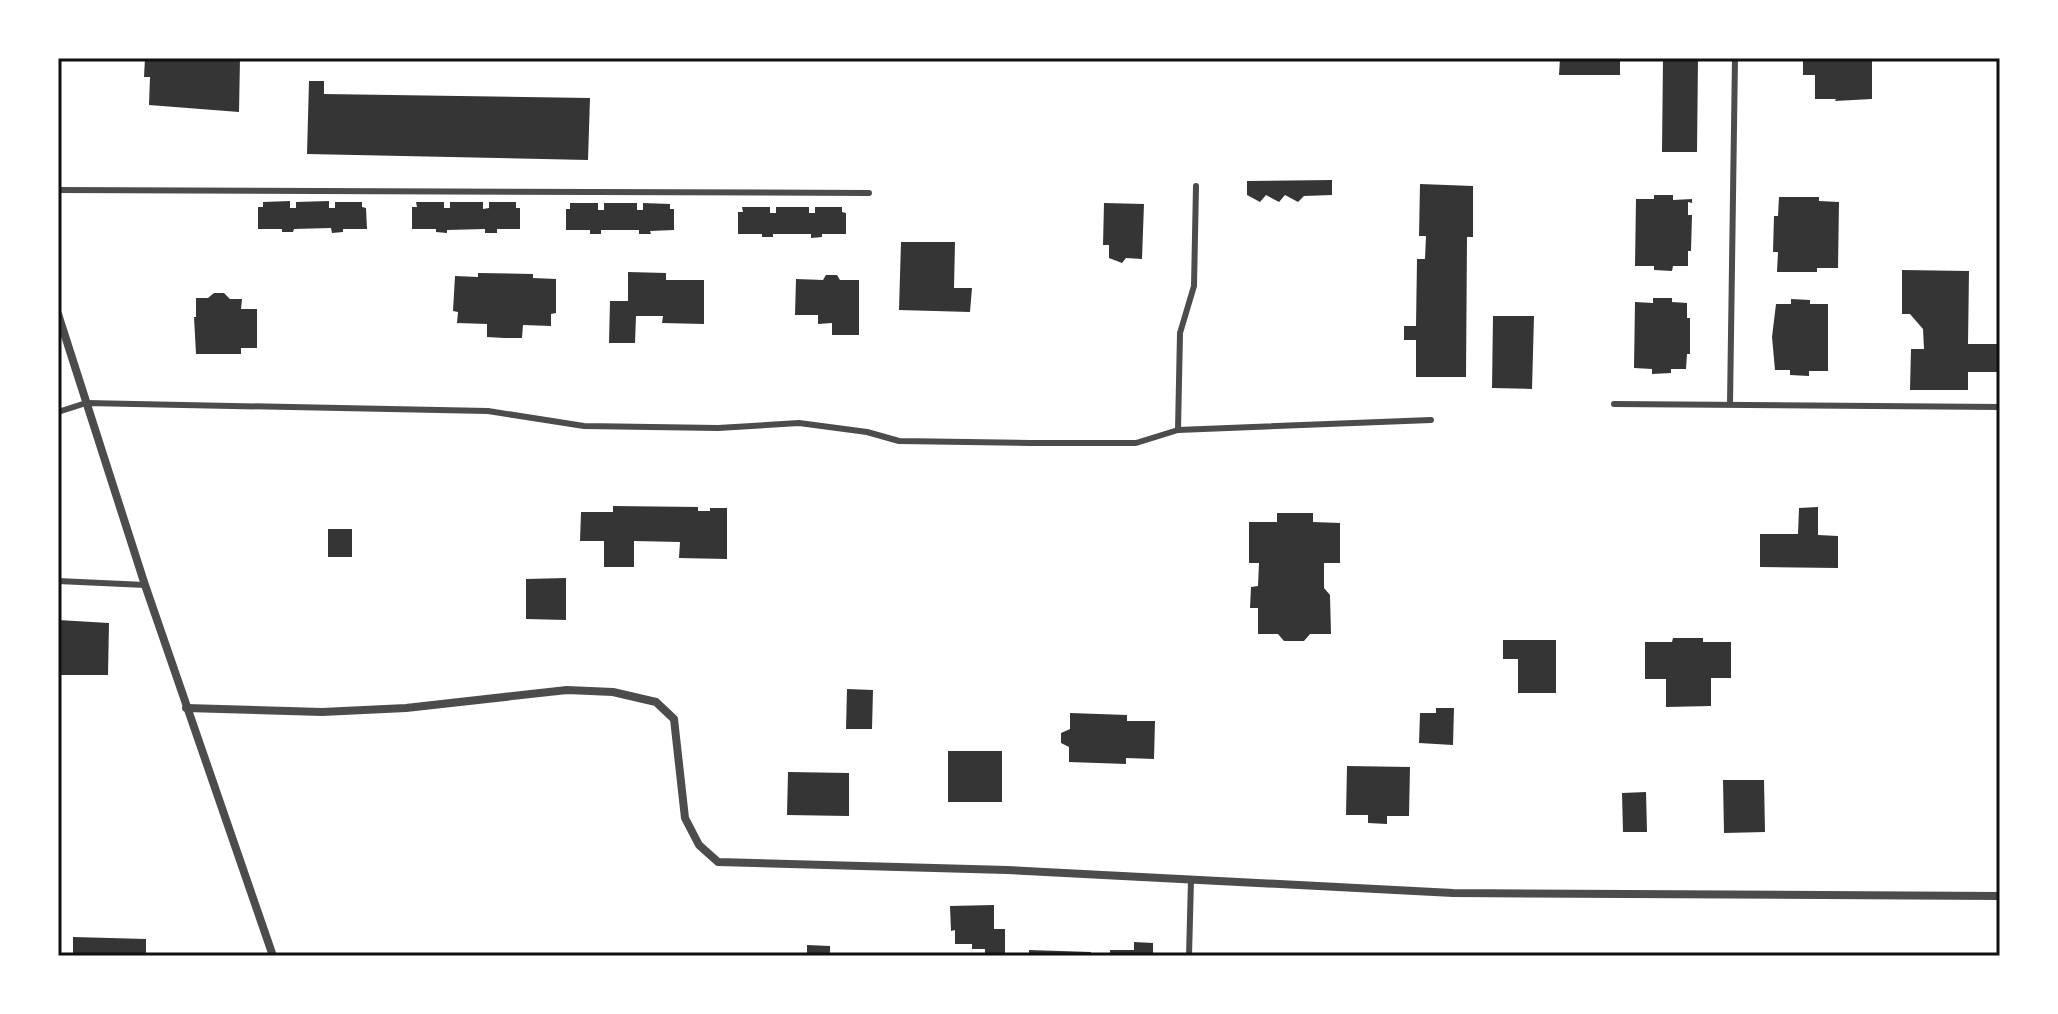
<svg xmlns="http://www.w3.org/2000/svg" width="2058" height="1014" font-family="Figtree,sans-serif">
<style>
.building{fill:#353535}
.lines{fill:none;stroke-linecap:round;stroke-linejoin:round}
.service{stroke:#4c4c4c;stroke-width:6}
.minor{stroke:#4c4c4c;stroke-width:8}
.neatline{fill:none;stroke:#111;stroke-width:3}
</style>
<rect width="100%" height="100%" fill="#fff"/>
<g class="building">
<polygon points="145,58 231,61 231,58 240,58 239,112 149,105 150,77 144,77"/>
<polygon points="1560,58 1620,58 1620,75 1559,75"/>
<polygon points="1663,58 1698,58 1697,152 1662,152"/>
<polygon points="1803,58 1872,58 1872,99 1835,101 1836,99 1815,99 1815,75 1803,75"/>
<polygon points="309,81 324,81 324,94 590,98 588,160 307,154"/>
<polygon points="1332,180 1332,195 1304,196 1298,202 1285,195 1279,202 1266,195 1260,202 1247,195 1247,181"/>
<polygon points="1420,184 1473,186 1473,237 1467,237 1466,377 1416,377 1416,340 1404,340 1404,326 1416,326 1417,259 1425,259 1426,236 1419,236"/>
<polygon points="1654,195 1673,195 1673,200 1692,199 1692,203 1688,202 1688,215 1692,215 1691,251 1688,251 1688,266 1673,266 1672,271 1654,270 1654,266 1635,266 1636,199 1654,199"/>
<polygon points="1779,197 1819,197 1819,201 1839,202 1838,268 1817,268 1817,272 1777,272 1778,252 1773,252 1774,216 1778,216"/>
<polygon points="290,201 290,208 296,208 296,202 329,201 329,208 335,208 335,202 362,202 362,207 366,208 367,229 343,229 343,232 332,233 331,228 294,229 293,232 282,232 282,229 258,229 258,207 263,207 263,202"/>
<polygon points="416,202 444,202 444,208 450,208 450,202 483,202 483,209 489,208 489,202 516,202 516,208 520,208 520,229 497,229 497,233 485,233 485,229 447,230 447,233 436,232 436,229 412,229 412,207 417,207"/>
<polygon points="570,203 598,203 598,210 604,210 604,203 637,203 637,210 643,210 643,203 670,204 670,209 674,209 674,230 650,231 651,234 639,234 639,230 601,230 601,234 590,234 590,230 566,230 566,209 570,209"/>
<polygon points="1104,203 1144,204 1142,259 1126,258 1122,263 1109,258 1109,245 1103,245"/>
<polygon points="742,207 770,207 770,213 776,213 776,207 809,207 809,213 815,213 815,207 842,207 842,212 846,213 846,234 822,234 822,237 811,238 811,234 773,234 773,237 762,237 762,234 738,234 738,212 743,212"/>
<polygon points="901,242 955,242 954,288 972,288 970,312 899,310"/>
<polygon points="1902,270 1969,271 1968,344 2000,344 2000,372 1968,372 1968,390 1910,390 1911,349 1924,349 1923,329 1910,314 1902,314"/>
<polygon points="628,272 666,273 666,280 704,280 704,324 662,323 663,316 636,316 635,343 609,343 610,301 628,301"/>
<polygon points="478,273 533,274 533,278 556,279 556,313 551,314 551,326 523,325 522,338 504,338 487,337 487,324 457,323 458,312 453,311 455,276 478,277"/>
<polygon points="826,275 837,275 840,280 859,280 859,335 832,335 832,323 818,324 818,315 795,315 796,279 823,280"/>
<polygon points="214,293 224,293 230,299 242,299 241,309 257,309 257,348 241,348 241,354 196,354 194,317 196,317 196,298 208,298"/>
<polygon points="1653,298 1672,298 1672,302 1687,303 1687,318 1690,318 1690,354 1687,354 1686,369 1671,369 1671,373 1652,374 1652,369 1634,368 1635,302 1653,303"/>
<polygon points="1791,299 1810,300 1810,304 1828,304 1828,371 1809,371 1809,376 1790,375 1790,370 1775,370 1772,337 1776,304 1791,304"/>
<polygon points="1493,316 1534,316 1532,389 1492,388"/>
<polygon points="613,506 698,507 698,511 710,511 710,508 727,508 727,559 679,558 680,542 634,541 634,567 604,567 604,541 580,541 581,512 613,512"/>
<polygon points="1818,507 1818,535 1838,536 1838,568 1760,567 1760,534 1798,534 1799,508"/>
<polygon points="1277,513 1313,513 1313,522 1340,523 1340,563 1324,563 1324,588 1330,595 1331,634 1310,634 1304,641 1284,641 1278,634 1258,634 1258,608 1250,608 1251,587 1258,586 1259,563 1249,563 1249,522 1277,522"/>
<rect x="328" y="529" width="24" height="28"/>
<polygon points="566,578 566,620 526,619 526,579"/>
<polygon points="58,620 109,623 108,675 58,675"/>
<polygon points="1673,638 1703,638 1703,642 1731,642 1731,678 1711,678 1711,706 1666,707 1666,679 1645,679 1645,642 1672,642"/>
<polygon points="1503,640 1556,640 1556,693 1518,693 1518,659 1503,659"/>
<polygon points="847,689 873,690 872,729 846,729"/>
<polygon points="1436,708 1454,708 1453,745 1419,743 1420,713 1436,713"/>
<polygon points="1070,713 1127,715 1127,721 1155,721 1154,759 1126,758 1126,764 1069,762 1069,747 1061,743 1061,733 1070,729"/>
<rect x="948" y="751" width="54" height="51"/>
<polygon points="1347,766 1410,767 1409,816 1387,816 1387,824 1368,823 1368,815 1346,815"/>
<polygon points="788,772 849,773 849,816 787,815"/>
<polygon points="1723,780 1764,780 1765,832 1724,833"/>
<polygon points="1646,792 1647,832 1623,832 1622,793"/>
<polygon points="994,905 994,929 1005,929 1005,956 985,956 985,949 972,949 972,944 955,944 955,930 951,931 950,906"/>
<polygon points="73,937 146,939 146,956 73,956"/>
<polygon points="1134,942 1153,943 1153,956 1110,956 1110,950 1134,950"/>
<polygon points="807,945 830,946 830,956 807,956"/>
<polygon points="1029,950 1091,952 1090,956 1029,956"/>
</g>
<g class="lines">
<g class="service">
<polyline points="58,190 869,193"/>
<polyline points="1614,404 2000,407"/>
<polyline points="1730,404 1735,58"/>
<polyline points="58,412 86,403 488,411 584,426 718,428 799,423 867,432 899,441 1031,443 1136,443 1178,430 1431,420"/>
<polyline points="1178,430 1180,333 1194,286 1196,186"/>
<polyline points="58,581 145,585"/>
<polyline points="1189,956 1191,880"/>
</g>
<g class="minor">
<polyline points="58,314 145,585 273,956"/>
<polyline points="186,708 322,712 406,708 567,690 613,692 656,702 674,719 685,818 699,845 718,862 1007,870 1453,893 2000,896"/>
</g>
</g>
<rect width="2058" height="1014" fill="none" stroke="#ffffff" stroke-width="120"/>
<rect x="60" y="60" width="1938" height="894" class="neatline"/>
</svg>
